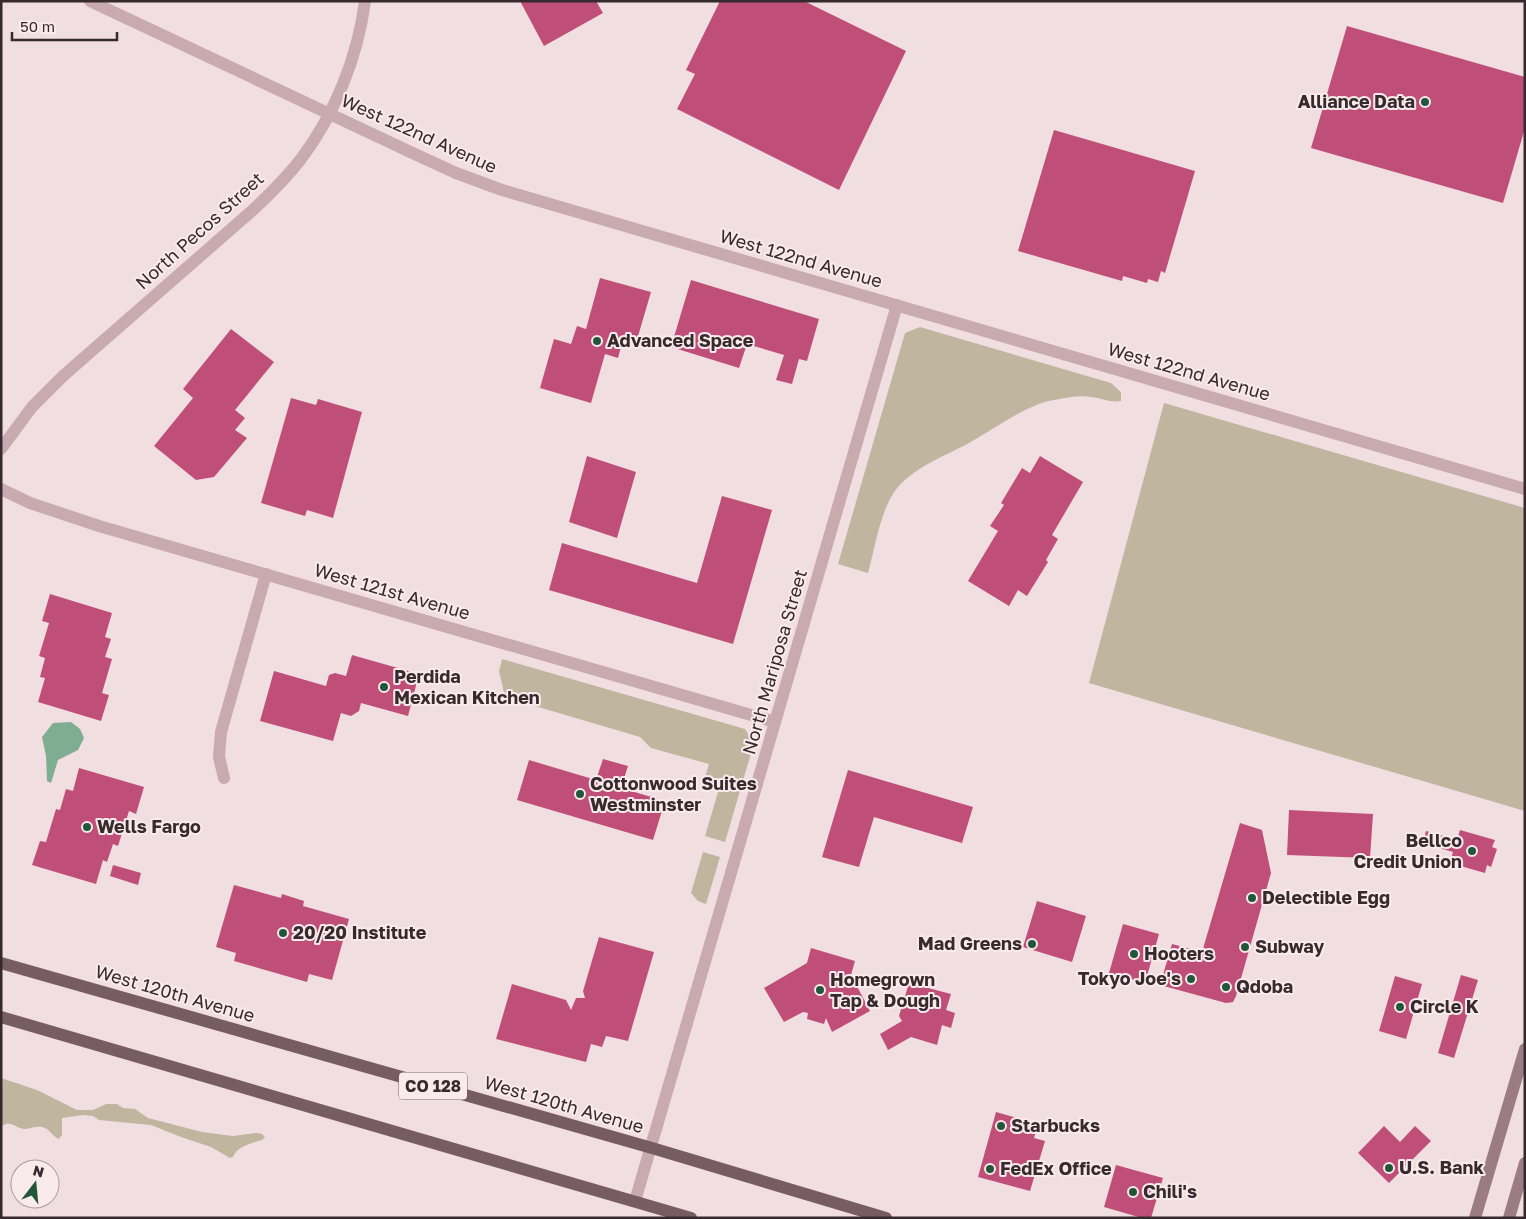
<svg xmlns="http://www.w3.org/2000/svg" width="1526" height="1219" font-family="'Golos Text',sans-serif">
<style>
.green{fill:#c0b69f}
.water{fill:#7fad92}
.building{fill:#bf4f79}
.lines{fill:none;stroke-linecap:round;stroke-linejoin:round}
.minor{stroke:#c9abaf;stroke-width:12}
.tertiary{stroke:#c9abaf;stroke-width:12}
.secondary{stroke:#9c7c84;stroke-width:12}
.primary{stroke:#785c63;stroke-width:12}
.poi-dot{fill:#215639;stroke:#f9eaec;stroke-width:2}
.labels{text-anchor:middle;stroke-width:4;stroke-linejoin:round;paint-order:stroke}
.shield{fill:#f9eaec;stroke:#716467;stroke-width:1}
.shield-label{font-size:16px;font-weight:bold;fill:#372a2e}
.poi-label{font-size:18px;font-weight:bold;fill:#372a2e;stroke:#f9eaec;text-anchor:start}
.street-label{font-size:18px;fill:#372a2e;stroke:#f9eaec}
</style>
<rect width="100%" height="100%" fill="#f1dee0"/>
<g class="green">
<path d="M920,327L1111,383L1121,392V401C1110,403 1102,398 1091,397C1079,395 1066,398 1054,400C1027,404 993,430 969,443C945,456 917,466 898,487C881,506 875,548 868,573L838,564L905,333Z"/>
<polygon points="1164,403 1525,508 1525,811 1089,683"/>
<polygon points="502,659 745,729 754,743 725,842 705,836 721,782 705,777 709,764 651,748 640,737 505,697 499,671"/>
<polygon points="703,852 720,857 706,904 698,901 691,893"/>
<path d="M1,1078L37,1090L77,1110H93L106,1104H117L123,1108L135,1109L148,1118L202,1132L233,1136L256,1133L262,1134L265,1137L262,1140C252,1143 237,1146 233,1157L230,1158L211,1147L181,1137L151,1125L99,1120L93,1116L83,1115L62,1118V1135L59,1139C54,1137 52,1133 47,1129C38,1124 33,1129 24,1129C14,1128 13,1120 1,1126Z"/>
</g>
<polygon class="water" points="71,722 80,729 84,738 78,750 58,760 51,783 47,781 46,756 42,737 53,723"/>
<g class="building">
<polygon points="520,1 596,1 603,13 544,46"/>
<polygon points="720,1 804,1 906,51 839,190 677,109 695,74 686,70"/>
<polygon points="1347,26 1525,77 1525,128 1503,203 1311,148"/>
<polygon points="1054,130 1195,171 1165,273 1161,271 1158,282 1148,279 1147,283 1123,276 1122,281 1018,251"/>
<polygon points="600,278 651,292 636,343 623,339 618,358 605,354 591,403 540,388 554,339 571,344 577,326 586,329"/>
<polygon points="691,280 819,319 807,361 799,359 792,384 776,380 784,355 747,344 739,368 671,347"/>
<polygon points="231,329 274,362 235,410 245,418 235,430 247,438 214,477 196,480 154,446 193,398 183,389"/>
<polygon points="291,398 316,405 318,399 362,412 333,518 307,510 305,516 261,503"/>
<polygon points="587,456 636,472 617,538 569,522"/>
<polygon points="1040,456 1083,482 1052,535 1058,539 1046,560 1048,562 1027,596 1018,590 1009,606 968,581 998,531 990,526 1004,505 1001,503 1022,468 1030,473"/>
<polygon points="722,496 772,510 733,644 549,590 562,543 697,583"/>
<polygon points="50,594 112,613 105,637 111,639 105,657 112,659 102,693 109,695 101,721 38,702 45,678 40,677 45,658 39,656 49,623 42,621"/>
<polygon points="352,655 419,674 408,716 361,703 359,711 351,716 341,713 333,741 260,721 274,671 326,686 329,675 335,673 346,676"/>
<polygon points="603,759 628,766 621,788 665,801 653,840 517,800 529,760 596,780"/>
<polygon points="79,768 144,787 136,814 129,811 118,846 113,844 107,862 103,860 96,884 32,865 40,841 46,842 56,809 60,810 66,789 73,791"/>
<polygon points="848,770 973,807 962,843 874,817 859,867 822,857"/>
<polygon points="1289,810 1373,814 1370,858 1287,855"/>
<polygon points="1240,823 1262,830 1271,873 1236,996 1233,1002 1226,1003 1160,985 1172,944 1202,952"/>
<polygon points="1460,830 1495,840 1492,847 1497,849 1491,867 1487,865 1485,873 1450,863 1453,852 1423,843 1426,831 1457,840"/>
<polygon points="113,865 141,873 138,885 110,876"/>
<polygon points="234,885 281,898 282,894 304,901 303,906 349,919 332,980 309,974 307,982 234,961 236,953 216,947"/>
<polygon points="1037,901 1086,916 1072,962 1023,947"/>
<polygon points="1123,924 1159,934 1145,983 1109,973"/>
<polygon points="599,937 654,952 628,1041 606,1036 602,1047 591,1044 586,1062 496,1039 512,984 566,1000 571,1010 576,998 585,998 583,991"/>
<polygon points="811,948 855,961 851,975 870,1011 832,1032 826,1018 824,1024 807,1019 808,1013 803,1012 784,1022 764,988 807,963"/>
<polygon points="1461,975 1478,980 1454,1058 1438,1053"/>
<polygon points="1395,976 1422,984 1406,1039 1379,1031"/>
<polygon points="909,983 951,994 946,1010 955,1013 951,1028 942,1025 937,1045 911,1037 888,1050 880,1034 902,1021 899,1016"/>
<polygon points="996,1112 1038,1124 1034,1138 1045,1141 1030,1191 978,1177"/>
<polygon points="1384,1126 1400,1142 1415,1126 1431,1141 1389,1183 1358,1153"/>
<polygon points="1116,1165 1163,1178 1151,1218 1142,1218 1104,1207"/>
</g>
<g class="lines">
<g class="minor">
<polyline points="90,1 419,156 456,173 502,190 1525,489"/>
<polyline points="1,489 30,503 99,526 775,722"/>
<polyline points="224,778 219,757 221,732 266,574"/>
<polyline points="635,1201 897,305"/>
</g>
<path class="tertiary" d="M1,449L32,407L63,376L254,209C271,193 287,177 301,159C335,114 358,56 365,1"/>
<g class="secondary">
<polyline points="1475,1218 1525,1049"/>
<polyline points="1509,1218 1525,1163"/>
</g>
<g class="primary">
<polyline points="1,963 652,1148 886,1218"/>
<polyline points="1,1017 691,1218"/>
</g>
</g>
<g class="poi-dot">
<circle cx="1425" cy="102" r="5"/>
<circle cx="597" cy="341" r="5"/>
<circle cx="384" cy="687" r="5"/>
<circle cx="580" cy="794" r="5"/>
<circle cx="87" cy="827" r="5"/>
<circle cx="1472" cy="851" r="5"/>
<circle cx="1252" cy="898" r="5"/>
<circle cx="283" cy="933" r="5"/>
<circle cx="1032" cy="944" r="5"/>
<circle cx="1245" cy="947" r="5"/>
<circle cx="1134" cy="954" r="5"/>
<circle cx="1191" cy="979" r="5"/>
<circle cx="1226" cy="987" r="5"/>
<circle cx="820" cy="990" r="5"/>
<circle cx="1400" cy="1007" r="5"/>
<circle cx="1001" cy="1126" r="5"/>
<circle cx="1389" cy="1168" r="5"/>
<circle cx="990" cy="1169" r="5"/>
<circle cx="1133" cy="1192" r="5"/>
</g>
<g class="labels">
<rect class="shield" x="399" y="1072.5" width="68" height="27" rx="4"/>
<g class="shield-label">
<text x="433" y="1092">CO 128</text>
</g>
<g class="poi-label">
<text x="1415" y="108" text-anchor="end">Alliance Data</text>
<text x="607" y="347">Advanced Space</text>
<text x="394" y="683">Perdida<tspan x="394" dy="21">Mexican Kitchen</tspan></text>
<text x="590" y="790">Cottonwood Suites<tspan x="590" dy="21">Westminster</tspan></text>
<text x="97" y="833">Wells Fargo</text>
<text x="1462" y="847" text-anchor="end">Bellco<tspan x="1462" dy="21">Credit Union</tspan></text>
<text x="1262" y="904">Delectible Egg</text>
<text x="293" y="939">20/20 Institute</text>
<text x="1022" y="950" text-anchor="end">Mad Greens</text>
<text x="1255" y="953">Subway</text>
<text x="1144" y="960">Hooters</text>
<text x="1181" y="985" text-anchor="end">Tokyo Joe's</text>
<text x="830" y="986">Homegrown<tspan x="830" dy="21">Tap &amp; Dough</tspan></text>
<text x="1236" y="993">Qdoba</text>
<text x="1410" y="1013">Circle K</text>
<text x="1011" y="1132">Starbucks</text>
<text x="1399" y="1174">U.S. Bank</text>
<text x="1000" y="1175">FedEx Office</text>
<text x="1143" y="1198">Chili's</text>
</g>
<g class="street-label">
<text transform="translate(419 134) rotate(24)" y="6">West 122nd Avenue</text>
<text transform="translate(200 231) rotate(-42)" y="6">North Pecos Street</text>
<text transform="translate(801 259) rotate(16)" y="6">West 122nd Avenue</text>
<text transform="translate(1189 372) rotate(16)" y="6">West 122nd Avenue</text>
<text transform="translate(392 592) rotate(16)" y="6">West 121st Avenue</text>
<text transform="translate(775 662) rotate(-74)" y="6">North Mariposa Street</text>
<text transform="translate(175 994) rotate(16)" y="6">West 120th Avenue</text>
<text transform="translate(564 1105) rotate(16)" y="6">West 120th Avenue</text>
</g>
</g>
<rect width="1526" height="1219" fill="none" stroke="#372a2e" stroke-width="5"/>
<g transform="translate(35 1184) rotate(16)"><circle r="24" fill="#f9eaec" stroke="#ab9da0"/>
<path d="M0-4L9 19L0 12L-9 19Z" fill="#215639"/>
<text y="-8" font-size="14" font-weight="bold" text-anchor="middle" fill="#372a2e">N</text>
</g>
<path d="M12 32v8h105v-8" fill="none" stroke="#372a2e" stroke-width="2.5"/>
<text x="20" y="32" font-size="15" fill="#372a2e" stroke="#f9eaec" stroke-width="4" paint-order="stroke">50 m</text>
</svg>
